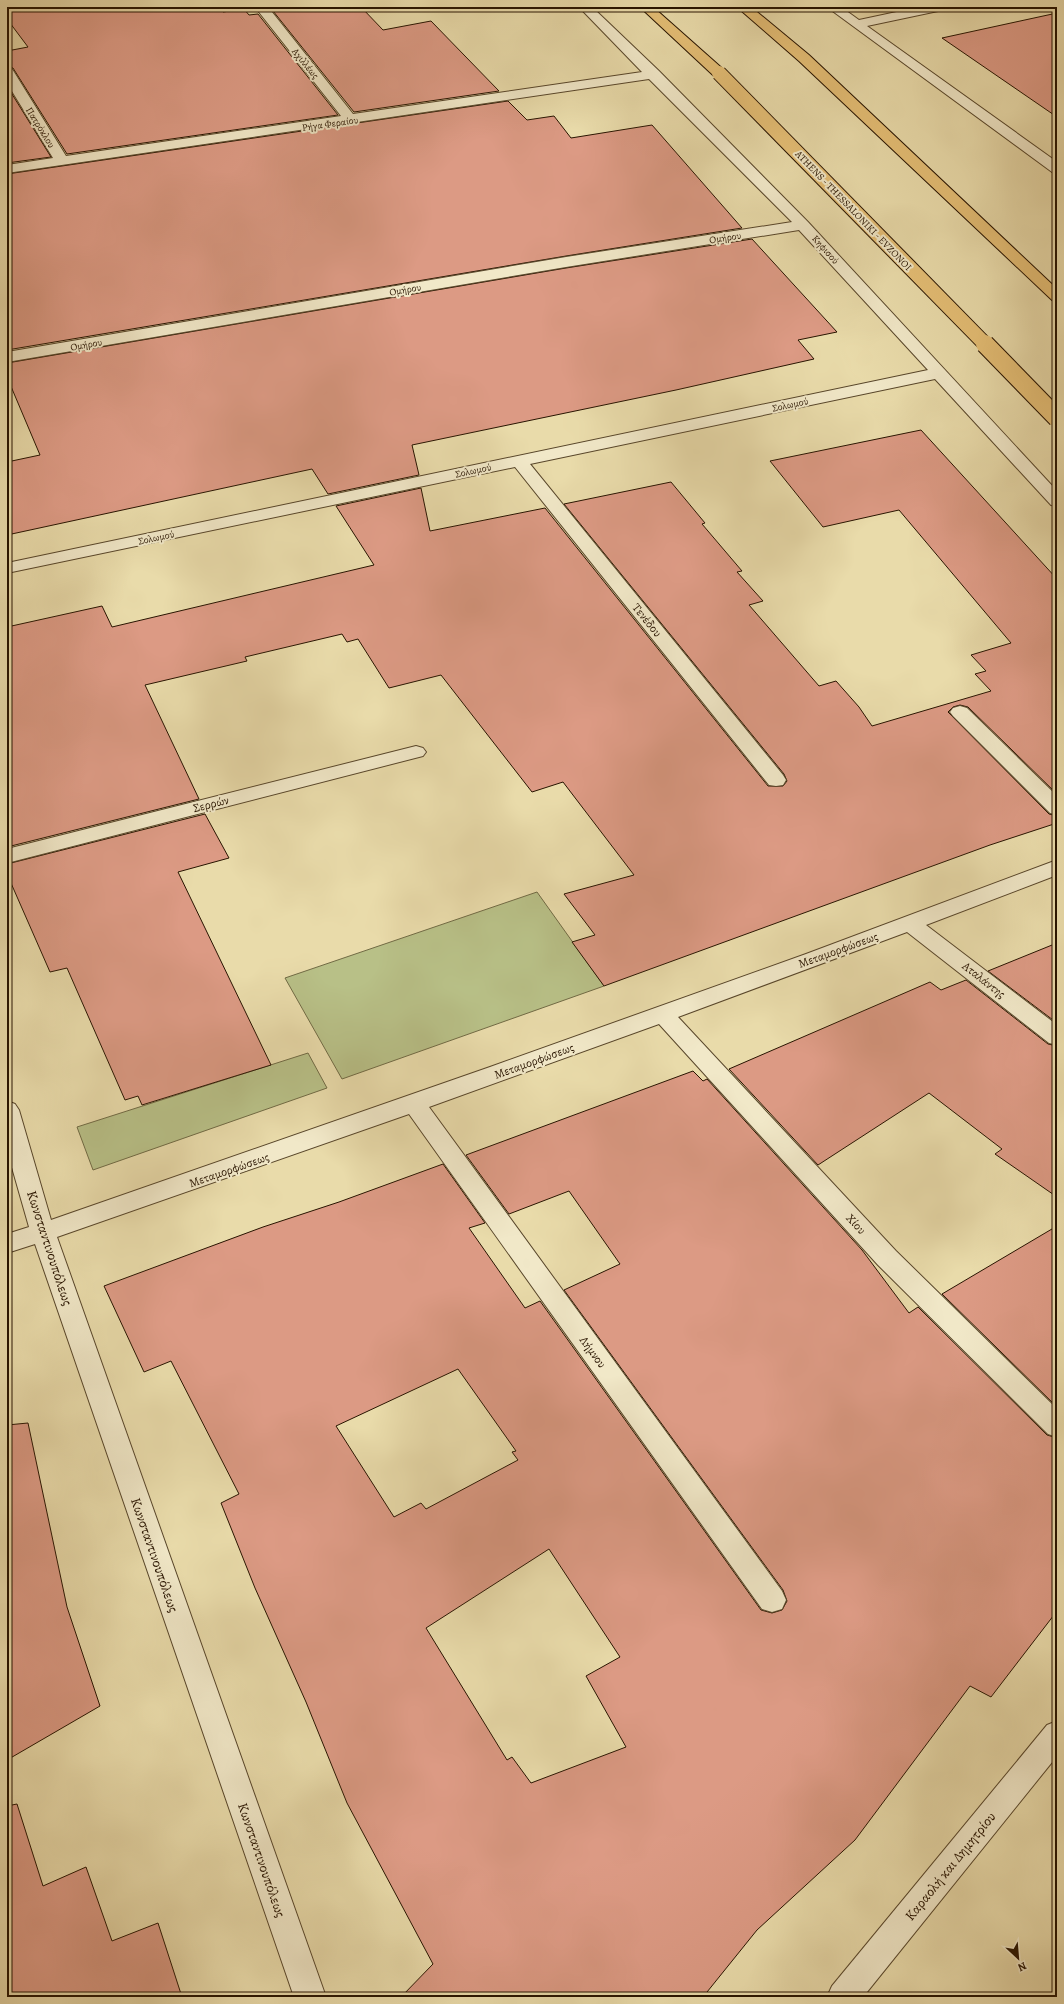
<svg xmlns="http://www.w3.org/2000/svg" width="1064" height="2004" font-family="Alegreya,serif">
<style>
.green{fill:#b8c087;stroke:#706a44}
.building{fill:#dc9a84;stroke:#281400;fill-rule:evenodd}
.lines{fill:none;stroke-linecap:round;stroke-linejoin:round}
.street-casing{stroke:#58462a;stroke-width:2}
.highway-casing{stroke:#281400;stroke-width:2}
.street{fill:#f1e8c8;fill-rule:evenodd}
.highway{fill:#e4be75;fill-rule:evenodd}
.highway-bridge-far1-casing{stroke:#281400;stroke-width:16;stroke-linecap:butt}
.highway-bridge-casing{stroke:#281400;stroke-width:20;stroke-linecap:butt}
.highway-bridge-far1{stroke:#e4be75;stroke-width:14}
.highway-bridge{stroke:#e4be75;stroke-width:18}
.labels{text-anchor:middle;stroke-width:4;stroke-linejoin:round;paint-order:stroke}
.far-street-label{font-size:10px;fill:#281400;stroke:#f1e8c8}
.street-label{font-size:12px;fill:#281400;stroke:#f1e8c8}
.near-street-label{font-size:14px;fill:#281400;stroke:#f1e8c8}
</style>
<rect width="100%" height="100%" fill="#e9dbaa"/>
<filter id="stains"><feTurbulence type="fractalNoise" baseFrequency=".005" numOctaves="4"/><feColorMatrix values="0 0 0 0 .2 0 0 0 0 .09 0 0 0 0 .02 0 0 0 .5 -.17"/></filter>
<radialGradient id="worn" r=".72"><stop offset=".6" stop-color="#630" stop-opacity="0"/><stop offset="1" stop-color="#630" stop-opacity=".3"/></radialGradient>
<g class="green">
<polygon points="537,892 604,986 342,1079 285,978"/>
<polygon points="308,1053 327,1088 93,1170 77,1127"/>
</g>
<g class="building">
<polygon points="7,7 219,7 223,12 244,9 249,15 258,14 338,115 67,154 13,68 7,67 7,51 28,47 7,19"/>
<polygon points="296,7 361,7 383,30 431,21 499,91 354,112 273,11"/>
<polygon points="1057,13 1057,117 942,38"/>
<polygon points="7,86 51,157 7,163"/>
<polygon points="508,101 527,120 554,116 571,138 652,125 742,228 566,256 7,350 7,174"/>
<polygon points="752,239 837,332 798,340 814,359 676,390 412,445 419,475 328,494 312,469 7,535 7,462 40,455 7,377 7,363 566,268"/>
<polygon points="921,430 1057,579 1057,794 968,707 960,705 953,707 948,712 1049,814 1057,816 1057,823 990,845 604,986 572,942 595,935 564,894 634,875 563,782 532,792 441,675 389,688 358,639 347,642 342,634 245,657 247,661 145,685 199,799 7,847 7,627 102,606 112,627 374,565 336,506 421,488 430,531 545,508 768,786 783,786 787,781 784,774 564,504 671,482 705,523 702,524 742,571 737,572 763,601 749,605 819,686 836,681 859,707 872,726 991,691 975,674 986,671 971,655 1011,643 899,510 823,527 770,461"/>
<polygon points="205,814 229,858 178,872 271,1065 142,1105 138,1096 125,1100 67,968 50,972 7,874 7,864"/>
<polygon points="1057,943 1057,1023 988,971"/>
<polygon points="966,980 1048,1044 1057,1046 1057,1197 995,1154 1002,1149 929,1093 818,1165 729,1069 930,982 941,990"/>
<path d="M693,1071L703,1081L707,1079L862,1250L909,1313L918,1307L1047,1435L1057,1438V1611L991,1697L970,1686L855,1840L757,1930L703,1997H401L433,1964L347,1803L306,1702L255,1588L221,1503L239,1494L171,1361L144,1372L104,1286L263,1227L339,1202L443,1164L485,1223L469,1228L525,1308L540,1301L761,1610L772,1613L782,1610L787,1601L783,1590L564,1290L620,1264L569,1191L509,1214L466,1155ZM458,1369L516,1451L512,1452L518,1460L426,1509L421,1503L394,1517L336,1426ZM549,1549L620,1657L586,1676L626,1747L531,1783L512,1757L507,1760L426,1628Z"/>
<polygon points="1057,1226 1057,1407 942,1294"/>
<polygon points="28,1423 67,1607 100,1706 7,1760 7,1425"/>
<polygon points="17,1804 43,1886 86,1867 112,1941 158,1923 182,1997 7,1997 7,1806"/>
</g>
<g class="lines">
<g class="street-casing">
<g id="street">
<polygon points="255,7 268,7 353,114 642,72 579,7 592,7 659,71 808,222 1057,491 1057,506 1051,505 935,379 530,464 783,775 786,780 783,785 776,786 769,785 515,467 7,573 7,563 928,370 799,230 566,267 7,362 7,352 566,257 792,222 649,79 357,122 351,124 347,123 7,173 7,165 53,158 7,83 7,68 12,69 14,72 66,156 341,116"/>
<polygon points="827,7 841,7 859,20 920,7 944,7 938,11 867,26 1057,162 1057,173 1052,172"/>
<polygon points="960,706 967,708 1057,796 1057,815 1050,813 953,716 950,712 953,708"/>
<polygon points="416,746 423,748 426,752 423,756 7,863 7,849"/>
<polygon points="1057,860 1057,875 926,925 1057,1025 1057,1045 1049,1043 907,932 678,1017 896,1251 1057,1409 1057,1437 1048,1434 878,1265 659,1024 429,1107 782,1591 786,1600 782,1609 772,1612 762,1609 409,1114 57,1237 326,1997 294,1997 35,1244 7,1253 7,1234 29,1227 7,1150 7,1101 15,1104 19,1110 51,1220 490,1067 806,954"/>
<polygon points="1057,1721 1057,1756 863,1997 827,1997 832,1986 1047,1725"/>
</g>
</g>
<g class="highway-casing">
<g id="highway">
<polygon points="640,7 653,7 724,70 726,73 724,76 714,76"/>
<polygon points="737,7 751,7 809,55 1057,289 1057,302 1052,300 799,61"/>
</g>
</g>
<use href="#street" class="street"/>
<use href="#highway" class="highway"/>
<g class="highway-bridge-far1-casing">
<polyline id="highway-bridge-far1" points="719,73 986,345"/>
</g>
<g class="highway-bridge-casing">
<polyline id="highway-bridge" points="985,344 1057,418"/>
</g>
<use href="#highway-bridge-far1" class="highway-bridge-far1"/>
<use href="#highway-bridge" class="highway-bridge"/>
</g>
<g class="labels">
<g class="far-street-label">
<text transform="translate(306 63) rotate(51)" y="4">Αχιλλέως</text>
<text transform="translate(330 123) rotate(-8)" y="4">Ρήγα Φεραίου</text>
<text transform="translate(41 127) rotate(58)" y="4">Πατρόκλου</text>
<text transform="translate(854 210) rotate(46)" y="4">ATHENS - THESSALONIKI - EVZONOI</text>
<text transform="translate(725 237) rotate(-9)" y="4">Ομήρου</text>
<text transform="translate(826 249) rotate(48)" y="4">Κηφισού</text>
<text transform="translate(405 289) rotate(-10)" y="4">Ομήρου</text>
<text transform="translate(86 344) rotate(-10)" y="4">Ομήρου</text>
<text transform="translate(790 404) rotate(-12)" y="4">Σολωμού</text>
<text transform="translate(473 470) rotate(-12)" y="4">Σολωμού</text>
<text transform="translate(156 537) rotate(-12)" y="4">Σολωμού</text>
</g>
<g class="street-label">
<text transform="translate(647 620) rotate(51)" y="4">Τενέδου</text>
<text transform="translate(211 804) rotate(-14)" y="4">Σερρών</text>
<text transform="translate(838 950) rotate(-20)" y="4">Μεταμορφώσεως</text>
<text transform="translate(984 980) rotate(38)" y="4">Αταλάντης</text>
<text transform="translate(534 1061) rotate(-20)" y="4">Μεταμορφώσεως</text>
<text transform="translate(229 1170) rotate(-19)" y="4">Μεταμορφώσεως</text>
<text transform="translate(856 1224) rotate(47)" y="4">Χίου</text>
<text transform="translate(593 1352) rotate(54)" y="4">Λήμνου</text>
</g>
<g class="near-street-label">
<text transform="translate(50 1248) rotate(72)" y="5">Κωνσταντινουπόλεως</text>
<text transform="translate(155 1555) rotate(71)" y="5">Κωνσταντινουπόλεως</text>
<text transform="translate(262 1860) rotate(71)" y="5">Κωνσταντινουπόλεως</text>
<text transform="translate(950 1866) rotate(-51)" y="5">Καραολή και Δημητρίου</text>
</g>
</g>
<rect width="1064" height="2004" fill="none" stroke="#e9dbaa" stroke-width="24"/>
<rect x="8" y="8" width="1048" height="1988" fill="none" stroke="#281400" stroke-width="2"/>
<rect x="12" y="12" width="1040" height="1980" fill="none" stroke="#281400"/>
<g transform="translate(1018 1958) rotate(154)" stroke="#f1e8c8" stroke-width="3" paint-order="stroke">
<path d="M0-3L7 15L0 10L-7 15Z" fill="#281400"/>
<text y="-6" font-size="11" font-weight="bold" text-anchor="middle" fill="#281400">N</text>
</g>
<rect width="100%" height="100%" filter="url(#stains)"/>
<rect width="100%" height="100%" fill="url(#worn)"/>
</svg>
